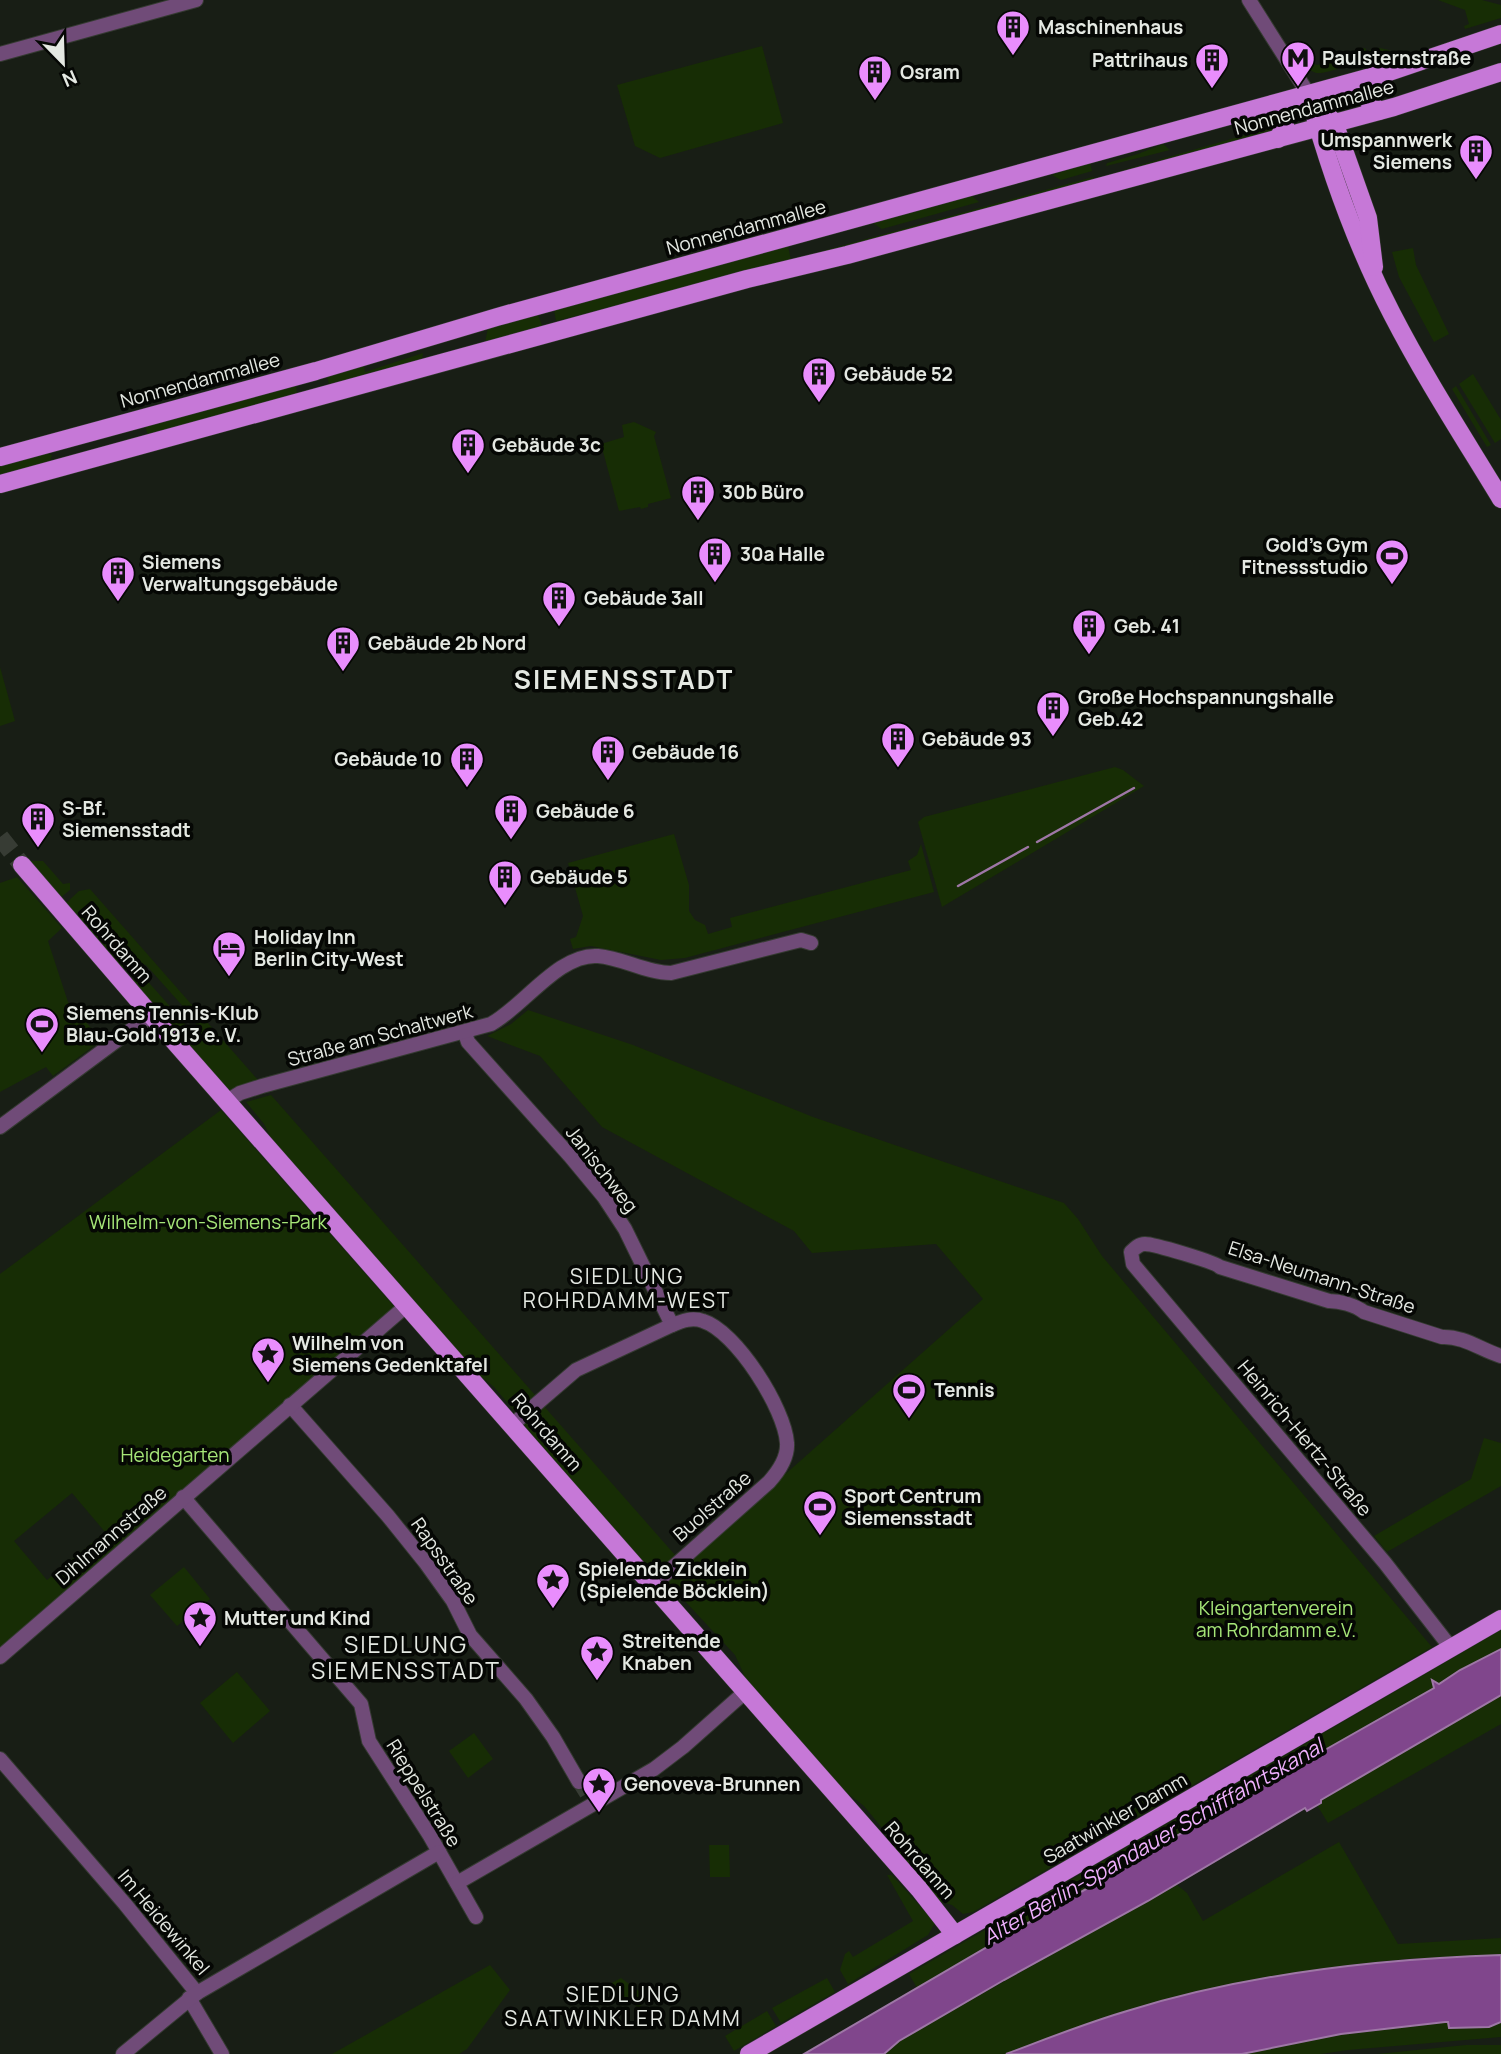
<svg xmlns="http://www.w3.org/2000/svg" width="1501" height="2054" font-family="Manrope,sans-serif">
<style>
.green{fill:#172d05;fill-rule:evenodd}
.water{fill:#80468c;stroke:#9e77a6;stroke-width:2}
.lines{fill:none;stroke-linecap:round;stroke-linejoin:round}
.stream{stroke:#9e77a6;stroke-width:2.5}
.minor-tunnel{stroke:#373c34;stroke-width:14;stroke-dasharray:14 7;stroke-linecap:butt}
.major-tunnel{stroke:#373c34;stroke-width:18;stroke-dasharray:18 9;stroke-linecap:butt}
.minor-casing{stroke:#353a32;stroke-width:16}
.major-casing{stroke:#353a32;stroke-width:19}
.minor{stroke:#704b78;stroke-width:14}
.major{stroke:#c678d7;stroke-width:18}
.labels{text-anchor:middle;stroke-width:7;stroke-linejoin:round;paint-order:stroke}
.poi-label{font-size:19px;font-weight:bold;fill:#e4e8e2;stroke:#050704;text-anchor:start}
.street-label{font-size:19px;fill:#e4e8e2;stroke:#050704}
.park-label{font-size:19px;fill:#a6e678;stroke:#050704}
.neighbourhood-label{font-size:21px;letter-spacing:2px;fill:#e4e8e2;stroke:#050704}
.water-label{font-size:21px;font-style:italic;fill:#efb0fd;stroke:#050704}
.quarter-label{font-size:23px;letter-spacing:2px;fill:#e4e8e2;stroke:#050704}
.district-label{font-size:26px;font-weight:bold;letter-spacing:2px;fill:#e4e8e2;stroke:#050704}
</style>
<rect width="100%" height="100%" fill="#181e15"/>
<g class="green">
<polygon points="1438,0 1482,0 1501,5 1501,18 1465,29 1464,26 1469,24 1465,10"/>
<polygon points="762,46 783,123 660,158 635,146 617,85"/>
<path d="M1365,48L1367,51L1380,48L1389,50L1391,53L1368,60L1365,55L1337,64L1338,69C1318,74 1313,78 1301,58L1317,65L1353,55L1354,51Z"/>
<polygon points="1273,114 1277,129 1269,132 1109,174 1259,131 1265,128"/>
<polygon points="1163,144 1170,150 1106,166 1107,163 1138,154"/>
<polygon points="1090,163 1092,171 1061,180 1052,175"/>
<polygon points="1093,177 1095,180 904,232 815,253"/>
<polygon points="972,196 979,202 882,229 873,223"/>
<polygon points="788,246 791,260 556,321 554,310"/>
<polygon points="1413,248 1416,265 1449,334 1434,342 1399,277 1392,252"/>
<polygon points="538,315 542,325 540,327 485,342 488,328"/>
<polygon points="423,353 422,360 329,384 327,377 364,365 365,372"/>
<polygon points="1473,374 1501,420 1501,439 1495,443 1459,384"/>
<polygon points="296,385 297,394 148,435 145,426"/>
<polygon points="1456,386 1491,445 1487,447 1452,389"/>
<polygon points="634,422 656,432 654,436 671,498 648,504 648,507 641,509 640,507 619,511 601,444 624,437 622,425"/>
<polygon points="45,453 52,455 50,461 0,475 0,465"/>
<polygon points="0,667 15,721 0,726"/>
<polygon points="1115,767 1123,770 1144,786 942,907 918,822 924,817"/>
<polygon points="674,834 689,885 689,911 695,920 705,925 708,934 732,927 730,918 911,870 908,861 917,855 921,844 934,892 685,958 661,960 591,946 573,949 570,939 576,937 583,916 568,863"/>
<polygon points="28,861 43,861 63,884 70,883 70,890 60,898"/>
<polygon points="17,877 62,928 48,941 68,1002 102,1040 53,1076 46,1067 0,1092 0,883"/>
<polygon points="90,889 258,1080 229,1090 189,1046 198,1027 188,1012 146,965 137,963 121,969 65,904 79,891"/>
<polygon points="135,975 142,975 184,1022 186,1027 180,1035 132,980"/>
<polygon points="528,1010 633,1045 813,1117 1064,1203 1078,1219 1102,1256 1432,1647 973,1912 963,1914 952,1905 941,1902 895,1850 882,1828 864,1806 843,1790 747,1681 735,1655 670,1585 668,1578 983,1299 936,1244 812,1253 794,1231 602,1127 540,1056 487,1036 511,1024"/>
<polygon points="271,1095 535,1395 515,1412 494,1387 475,1372 273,1142 264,1124 246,1102"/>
<path d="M221,1110L398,1311L0,1648V1274ZM72,1493L105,1532L47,1580L14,1541Z"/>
<polygon points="542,1404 675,1555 658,1571 650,1570 524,1427 525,1425 523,1422"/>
<polygon points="1484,1438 1501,1443 1501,1486 1387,1552 1374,1536 1471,1479"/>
<polygon points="184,1567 210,1599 177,1626 150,1595"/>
<polygon points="1501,1630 1501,1649 1460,1670 1439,1684 1434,1680 1435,1688 1400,1706 917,1988 909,1974"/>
<polygon points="237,1672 270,1711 233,1743 200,1703"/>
<polygon points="1501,1695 1501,1724 1328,1823 1317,1805 1321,1800"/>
<polygon points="474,1733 493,1759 468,1778 449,1751"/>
<polygon points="1339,1842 1398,1944 1501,1938 1501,1955 1407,1959 1350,1965 1235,1984 1125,2011 1006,2054 884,2054 899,2041 1176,1884 1187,1893 1203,1921"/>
<polygon points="709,1845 729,1845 730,1877 710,1877"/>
<polygon points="887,1875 892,1875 935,1923 928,1935 848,1984 840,1970 845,1954 849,1951 853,1957 913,1921"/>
<polygon points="490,1965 510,1990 467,2049 459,2054 332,2054"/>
<polygon points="621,1978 647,1997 639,2008 608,1985"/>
<polygon points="827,1978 835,1992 781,2023 772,2008"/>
<polygon points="767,2011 776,2026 734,2051 725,2036"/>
<polygon points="1445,2022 1448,2022 1449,2028 1501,2022 1501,2037 1348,2050 1321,2054 1242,2054 1341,2034"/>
<polygon points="1466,2045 1501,2045 1501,2054 1377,2054"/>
</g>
<g class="water">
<polygon points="1501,1649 1501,1695 1321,1800 1321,1803 1307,1811 1305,1808 1148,1901 1004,1980 899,2041 884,2054 804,2054 1286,1772 1434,1688 1432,1680 1439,1684 1460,1670"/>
<path d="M1501,1955V2022L1489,2027L1449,2028L1448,2022H1445L1341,2034L1242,2054H1006C1046,2039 1086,2023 1127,2011C1246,1974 1377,1959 1501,1955Z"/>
</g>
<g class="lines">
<g class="stream">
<polyline points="1037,842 1134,788"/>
<polyline points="958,886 1028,847"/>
</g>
<polyline class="minor-tunnel" points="579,1782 587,1795"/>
<polyline class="major-tunnel" points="0,837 22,865"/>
<g class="minor-casing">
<g id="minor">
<polyline points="1249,0 1309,95"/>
<polyline points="0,54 196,0"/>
<polyline points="465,1033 468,1042 570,1156 604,1197 625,1229 672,1325"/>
<path d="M227,1101L240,1093L262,1086L491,1024C524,1006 559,953 598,956C623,958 646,973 671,973L785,944L801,940L811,943"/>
<polyline points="0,1127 151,1015"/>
<polyline points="290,1405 388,1516 425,1562 453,1601 470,1635 526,1699 553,1737 579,1782"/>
<path d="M512,1425L576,1370L672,1325C682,1321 692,1317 703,1321C736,1331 785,1409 787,1443C788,1457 778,1472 769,1482L653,1585"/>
<polyline points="183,1497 361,1704 369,1741 430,1836 476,1917"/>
<path d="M1451,1648L1385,1563L1133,1264L1131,1252C1135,1248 1139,1244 1145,1244C1154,1244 1215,1262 1220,1267L1329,1301C1340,1301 1355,1305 1364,1312L1442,1337C1464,1336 1481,1350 1501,1356"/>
<polyline points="0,1657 406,1306"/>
<polyline points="0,1759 125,1904 197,1993"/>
<polyline points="457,1883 654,1769 683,1747 745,1692"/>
<polyline points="189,1998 222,2054"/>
<polyline points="123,2054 197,1993 439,1852"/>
</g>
</g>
<g class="major-casing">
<g id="major">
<path d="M1309,95C1329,168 1357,247 1392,314C1425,378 1464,438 1501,499"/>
<polyline points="1273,104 1280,110 1285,125 1278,139"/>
<polyline points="1379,111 1369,102 1368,88 1383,76"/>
<polyline points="1327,115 1334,122 1368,218 1374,267"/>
<polyline points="0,457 316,371 497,317 1389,72 1501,34"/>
<polyline points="0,484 747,279 847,255 1394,107 1501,72"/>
<polyline points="22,865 151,1015 919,1889 955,1935"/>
<polyline points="749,2054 1501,1619"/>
</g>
</g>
<use href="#minor" class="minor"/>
<use href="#major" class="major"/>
</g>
<defs>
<g id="building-pin" transform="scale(1.75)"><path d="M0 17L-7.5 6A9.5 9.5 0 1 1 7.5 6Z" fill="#e98dfd" stroke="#050704"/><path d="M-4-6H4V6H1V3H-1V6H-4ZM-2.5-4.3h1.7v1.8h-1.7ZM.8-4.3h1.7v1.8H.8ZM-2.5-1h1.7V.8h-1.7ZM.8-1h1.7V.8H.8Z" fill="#111"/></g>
<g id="metro-pin" transform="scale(1.75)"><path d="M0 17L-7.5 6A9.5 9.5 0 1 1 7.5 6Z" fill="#e98dfd" stroke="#050704"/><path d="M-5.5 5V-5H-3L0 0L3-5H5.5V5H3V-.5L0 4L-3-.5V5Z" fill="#111"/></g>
<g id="stadium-pin" transform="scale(1.75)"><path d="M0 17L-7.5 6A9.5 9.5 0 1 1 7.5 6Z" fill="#e98dfd" stroke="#050704"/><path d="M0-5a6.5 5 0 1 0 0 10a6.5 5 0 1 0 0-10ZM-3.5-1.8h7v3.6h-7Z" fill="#111"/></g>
<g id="hotel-pin" transform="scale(1.75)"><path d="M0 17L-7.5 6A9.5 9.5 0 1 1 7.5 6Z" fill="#e98dfd" stroke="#050704"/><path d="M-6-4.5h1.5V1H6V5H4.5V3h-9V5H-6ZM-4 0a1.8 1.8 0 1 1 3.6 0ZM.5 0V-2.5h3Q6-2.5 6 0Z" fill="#111"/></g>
<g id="sight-pin" transform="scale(1.75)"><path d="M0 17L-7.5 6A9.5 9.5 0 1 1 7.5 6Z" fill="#e98dfd" stroke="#050704"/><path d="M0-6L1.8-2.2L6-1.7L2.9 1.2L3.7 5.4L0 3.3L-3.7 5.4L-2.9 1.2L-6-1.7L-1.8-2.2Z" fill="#111"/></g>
</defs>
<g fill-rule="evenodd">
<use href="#building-pin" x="1013" y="27"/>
<use href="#metro-pin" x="1298" y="58"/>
<use href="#building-pin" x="1212" y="60"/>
<use href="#building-pin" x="875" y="72"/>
<use href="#building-pin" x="1476" y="151"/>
<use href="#building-pin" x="819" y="374"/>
<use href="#building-pin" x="468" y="445"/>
<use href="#building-pin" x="698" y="492"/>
<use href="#building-pin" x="715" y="554"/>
<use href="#stadium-pin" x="1392" y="556"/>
<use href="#building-pin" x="118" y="573"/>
<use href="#building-pin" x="559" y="598"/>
<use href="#building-pin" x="1089" y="626"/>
<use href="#building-pin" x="343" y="643"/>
<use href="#building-pin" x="1053" y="708"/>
<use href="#building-pin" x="898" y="739"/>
<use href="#building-pin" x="608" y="752"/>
<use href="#building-pin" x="467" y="759"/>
<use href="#building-pin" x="511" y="811"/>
<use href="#building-pin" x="38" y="819"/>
<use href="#building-pin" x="505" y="877"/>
<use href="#hotel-pin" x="229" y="948"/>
<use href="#stadium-pin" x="42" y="1024"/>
<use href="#sight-pin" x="268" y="1354"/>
<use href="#stadium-pin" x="909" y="1390"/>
<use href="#stadium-pin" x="820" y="1507"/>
<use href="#sight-pin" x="553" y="1580"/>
<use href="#sight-pin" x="200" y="1618"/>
<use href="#sight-pin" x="597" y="1652"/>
<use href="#sight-pin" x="599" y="1784"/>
</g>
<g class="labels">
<g class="poi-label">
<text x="1038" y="34">Maschinenhaus</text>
<text x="1322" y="65">Paulsternstraße</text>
<text x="1188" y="67" text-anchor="end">Pattrihaus</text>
<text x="900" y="79">Osram</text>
<text x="1452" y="147" text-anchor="end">Umspannwerk<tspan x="1452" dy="22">Siemens</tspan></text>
<text x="844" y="381">Gebäude 52</text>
<text x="492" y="452">Gebäude 3c</text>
<text x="722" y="499">30b Büro</text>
<text x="1368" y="552" text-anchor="end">Gold's Gym<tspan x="1368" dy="22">Fitnessstudio</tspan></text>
<text x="740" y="561">30a Halle</text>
<text x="142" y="569">Siemens<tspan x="142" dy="22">Verwaltungsgebäude</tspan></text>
<text x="584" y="605">Gebäude 3aII</text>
<text x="1114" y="633">Geb. 41</text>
<text x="368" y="650">Gebäude 2b Nord</text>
<text x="1078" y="704">Große Hochspannungshalle<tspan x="1078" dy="22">Geb.42</tspan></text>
<text x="922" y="746">Gebäude 93</text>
<text x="632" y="759">Gebäude 16</text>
<text x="442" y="766" text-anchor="end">Gebäude 10</text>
<text x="62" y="815">S-Bf.<tspan x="62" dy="22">Siemensstadt</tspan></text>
<text x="536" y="818">Gebäude 6</text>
<text x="530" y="884">Gebäude 5</text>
<text x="254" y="944">Holiday Inn<tspan x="254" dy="22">Berlin City-West</tspan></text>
<text x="66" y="1020">Siemens Tennis-Klub<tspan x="66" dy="22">Blau-Gold 1913 e. V.</tspan></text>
<text x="292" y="1350">Wilhelm von<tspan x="292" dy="22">Siemens Gedenktafel</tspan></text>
<text x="934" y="1397">Tennis</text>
<text x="844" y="1503">Sport Centrum<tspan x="844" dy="22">Siemensstadt</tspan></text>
<text x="578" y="1576">Spielende Zicklein<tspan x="578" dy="22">(Spielende Böcklein)</tspan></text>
<text x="224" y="1625">Mutter und Kind</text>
<text x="622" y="1648">Streitende<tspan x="622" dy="22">Knaben</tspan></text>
<text x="624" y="1791">Genoveva-Brunnen</text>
</g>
<g class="street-label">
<text transform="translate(1314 107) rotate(-15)" y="7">Nonnendammallee</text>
<text transform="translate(746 227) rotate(-15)" y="7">Nonnendammallee</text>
<text transform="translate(200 380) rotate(-15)" y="7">Nonnendammallee</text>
<text transform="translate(117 944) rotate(49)" y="7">Rohrdamm</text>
<text transform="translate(380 1035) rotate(-15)" y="7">Straße am Schaltwerk</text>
<text transform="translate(602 1169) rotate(52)" y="7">Janischweg</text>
<text transform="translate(1322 1277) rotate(18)" y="7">Elsa-Neumann-Straße</text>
<text transform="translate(547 1432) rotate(49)" y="7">Rohrdamm</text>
<text transform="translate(1305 1438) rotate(50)" y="7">Heinrich-Hertz-Straße</text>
<text transform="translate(712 1506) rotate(-41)" y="7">Buolstraße</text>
<text transform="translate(111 1535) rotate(-41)" y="7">Dihlmannstraße</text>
<text transform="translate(445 1561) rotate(55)" y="7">Rapsstraße</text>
<text transform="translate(424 1793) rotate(58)" y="7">Rieppelstraße</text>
<text transform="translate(1115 1818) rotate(-30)" y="7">Saatwinkler Damm</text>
<text transform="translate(920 1860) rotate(49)" y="7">Rohrdamm</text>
<text transform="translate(164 1922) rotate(50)" y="7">Im Heidewinkel</text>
</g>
<g class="park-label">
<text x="208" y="1229">Wilhelm-von-Siemens-Park</text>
<text x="175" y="1462">Heidegarten</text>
<text x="1276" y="1615">Kleingartenverein<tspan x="1276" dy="22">am Rohrdamm e.V.</tspan></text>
</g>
<g class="neighbourhood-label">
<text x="627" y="1284">SIEDLUNG<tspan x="627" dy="24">ROHRDAMM-WEST</tspan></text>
<text x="623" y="2002">SIEDLUNG<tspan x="623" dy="24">SAATWINKLER DAMM</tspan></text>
</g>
<g class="water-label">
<text transform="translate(1153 1842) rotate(-30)" y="7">Alter Berlin-Spandauer Schifffahrtskanal</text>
</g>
<g class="quarter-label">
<text x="406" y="1653">SIEDLUNG<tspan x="406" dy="26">SIEMENSSTADT</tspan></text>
</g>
<g class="district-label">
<text x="624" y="689">SIEMENSSTADT</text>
</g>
</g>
<g transform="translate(63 63) rotate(157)" stroke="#050704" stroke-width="5" paint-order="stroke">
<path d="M0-5L12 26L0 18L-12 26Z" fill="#e4e8e2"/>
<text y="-10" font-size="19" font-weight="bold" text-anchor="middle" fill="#e4e8e2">N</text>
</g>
</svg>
